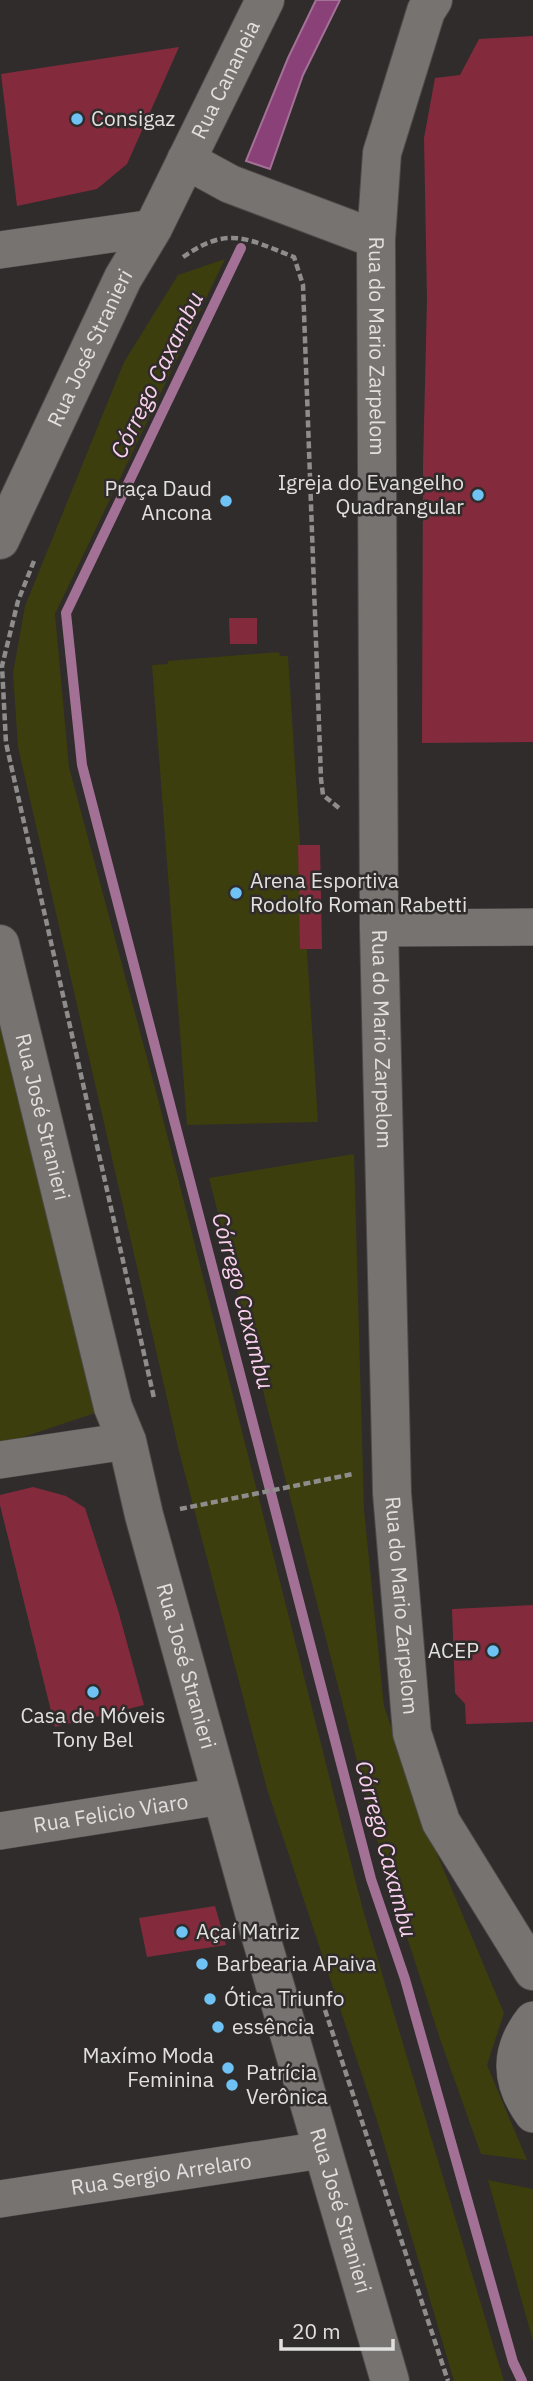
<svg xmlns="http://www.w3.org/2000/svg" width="533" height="2381" font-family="'IBM Plex Sans',sans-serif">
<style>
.green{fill:#3c3e0e}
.water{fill:#894177;stroke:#a47196;stroke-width:2}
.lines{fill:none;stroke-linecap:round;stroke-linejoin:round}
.stream{stroke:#a47196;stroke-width:10}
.building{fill:#832b3d}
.minor-casing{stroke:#4c4948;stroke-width:38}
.tertiary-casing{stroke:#4c4948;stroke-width:40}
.path{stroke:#8f8d8c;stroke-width:4.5;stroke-dasharray:7 3.5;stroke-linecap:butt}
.minor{stroke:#767371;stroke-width:37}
.tertiary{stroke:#767371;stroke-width:38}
.poi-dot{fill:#6fc2f4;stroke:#2f2c2b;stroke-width:2.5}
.labels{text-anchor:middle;stroke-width:5;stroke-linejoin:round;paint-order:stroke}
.street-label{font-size:21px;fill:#e2e0df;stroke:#2f2c2b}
.poi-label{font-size:21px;fill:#e2e0df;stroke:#2f2c2b;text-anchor:start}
.water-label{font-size:23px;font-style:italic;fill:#fbd1ed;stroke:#2f2c2b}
</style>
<rect width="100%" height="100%" fill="#2f2c2b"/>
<g class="green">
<polygon points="225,259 55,614 69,767 158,1099 363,1910 504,2381 454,2381 377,2120 267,1789 179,1451 18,747 13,673 25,606 124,362 178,275"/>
<polygon points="279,652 280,656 288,656 318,1122 187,1125 152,665 168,664 168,661"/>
<polygon points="0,1020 101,1411 0,1445"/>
<polygon points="354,1154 364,1510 384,1706 421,1816 504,2013 487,2065 527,2160 481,2154 441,2042 383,1863 209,1178"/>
<polygon points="488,2180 533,2189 533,2341"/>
</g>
<polygon class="water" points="316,0 340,0 303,75 270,169 246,161 288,58"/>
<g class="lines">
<polyline class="stream" points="241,248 66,613 82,765 371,1879 405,1979 513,2362 522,2381"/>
</g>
<g class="building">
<polygon points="533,36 533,742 422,743 423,466 427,299 424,138 435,78 460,75 479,39"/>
<polygon points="179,47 127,164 97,189 17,206 1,74"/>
<polygon points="229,618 257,618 257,644 230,644"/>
<polygon points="298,845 320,845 322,949 300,949"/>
<polygon points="33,1487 66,1496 85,1508 118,1610 144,1705 55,1727 0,1505 0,1495"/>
<polygon points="533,1605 533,1722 466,1724 465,1704 455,1693 452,1609"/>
<polygon points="215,1906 226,1945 147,1957 139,1918"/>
</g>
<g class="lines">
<g class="minor-casing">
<g id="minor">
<polyline points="0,250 153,228"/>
<polyline points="379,928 533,927"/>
<polyline points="0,1460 127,1441"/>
<path id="s1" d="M0,1831L222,1796"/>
<path d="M533,2020C508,2052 510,2082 533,2114"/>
<path id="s2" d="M0,2199L322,2150"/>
</g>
</g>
<g class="tertiary-casing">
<g id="tertiary">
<path id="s3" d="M433,0L426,11L382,153L376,239L379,928L392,1493L412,1733L441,1822L533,1971"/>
<polyline points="186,160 230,184 376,239"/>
<path id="s4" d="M0,540L123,278L153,228L265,0"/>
<path id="s5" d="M0,944L113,1407L127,1441L144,1515L260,1934L390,2381"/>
</g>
</g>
<g class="path">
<path d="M183,257C229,225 247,239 294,257L303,285L321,779L323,795L339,808"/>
<polyline points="34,561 18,601 2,666 6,743 154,1398"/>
<polyline points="180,1509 353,1474"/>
<polyline points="325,2010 448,2381"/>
</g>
<use href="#minor" class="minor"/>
<use href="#tertiary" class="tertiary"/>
</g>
<g class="poi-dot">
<circle cx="77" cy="119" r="7"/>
<circle cx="478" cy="495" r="7"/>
<circle cx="226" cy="501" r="7"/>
<circle cx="236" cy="893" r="7"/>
<circle cx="493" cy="1651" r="7"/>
<circle cx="93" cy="1692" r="7"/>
<circle cx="182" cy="1932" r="7"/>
<circle cx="202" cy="1964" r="7"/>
<circle cx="210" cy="1999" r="7"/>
<circle cx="218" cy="2027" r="7"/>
<circle cx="228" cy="2068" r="7"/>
<circle cx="232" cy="2085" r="7"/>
</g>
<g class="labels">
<g class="street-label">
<text dy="7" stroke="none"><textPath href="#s4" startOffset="513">Rua Cananeia</textPath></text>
<text dy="7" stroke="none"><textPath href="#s3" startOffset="355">Rua do Mario Zarpelom</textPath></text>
<text dy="7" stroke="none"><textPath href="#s4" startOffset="212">Rua José Stranieri</textPath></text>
<text dy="7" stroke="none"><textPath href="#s3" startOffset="1048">Rua do Mario Zarpelom</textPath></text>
<text dy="7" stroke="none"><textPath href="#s5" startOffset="178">Rua José Stranieri</textPath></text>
<text dy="7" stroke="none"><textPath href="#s3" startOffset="1615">Rua do Mario Zarpelom</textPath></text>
<text dy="7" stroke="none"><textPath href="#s5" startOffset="746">Rua José Stranieri</textPath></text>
<text dy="7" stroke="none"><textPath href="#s1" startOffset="112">Rua Felicio Viaro</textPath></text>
<text dy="7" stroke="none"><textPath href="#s2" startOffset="163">Rua Sergio Arrelaro</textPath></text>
<text dy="7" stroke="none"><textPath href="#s5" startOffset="1312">Rua José Stranieri</textPath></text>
</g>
<g class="poi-label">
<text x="91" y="126">Consigaz</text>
<text x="464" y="490" text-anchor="end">Igreja do Evangelho<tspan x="464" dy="24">Quadrangular</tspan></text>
<text x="212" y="496" text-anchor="end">Praça Daud<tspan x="212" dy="24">Ancona</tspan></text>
<text x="250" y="888">Arena Esportiva<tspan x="250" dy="24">Rodolfo Roman Rabetti</tspan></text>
<text x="479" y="1658" text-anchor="end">ACEP</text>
<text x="93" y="1723" text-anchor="middle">Casa de Móveis<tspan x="93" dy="24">Tony Bel</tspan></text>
<text x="196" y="1939">Açaí Matriz</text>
<text x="216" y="1971">Barbearia APaiva</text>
<text x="224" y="2006">Ótica Triunfo</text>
<text x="232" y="2034">essência</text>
<text x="214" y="2063" text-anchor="end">Maxímo Moda<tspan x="214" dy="24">Feminina</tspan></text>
<text x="246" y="2080">Patrícia<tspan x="246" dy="24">Verônica</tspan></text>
</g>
<g class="water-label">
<text transform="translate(157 375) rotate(-64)" y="8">Córrego Caxambu</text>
<text transform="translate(243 1301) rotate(75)" y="8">Córrego Caxambu</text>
<text transform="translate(386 1849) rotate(75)" y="8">Córrego Caxambu</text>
</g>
</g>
<path d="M281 2339v10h112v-10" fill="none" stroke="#e2e0df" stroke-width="3.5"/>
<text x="292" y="2339" font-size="21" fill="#e2e0df" stroke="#2f2c2b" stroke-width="5" paint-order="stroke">20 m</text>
</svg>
